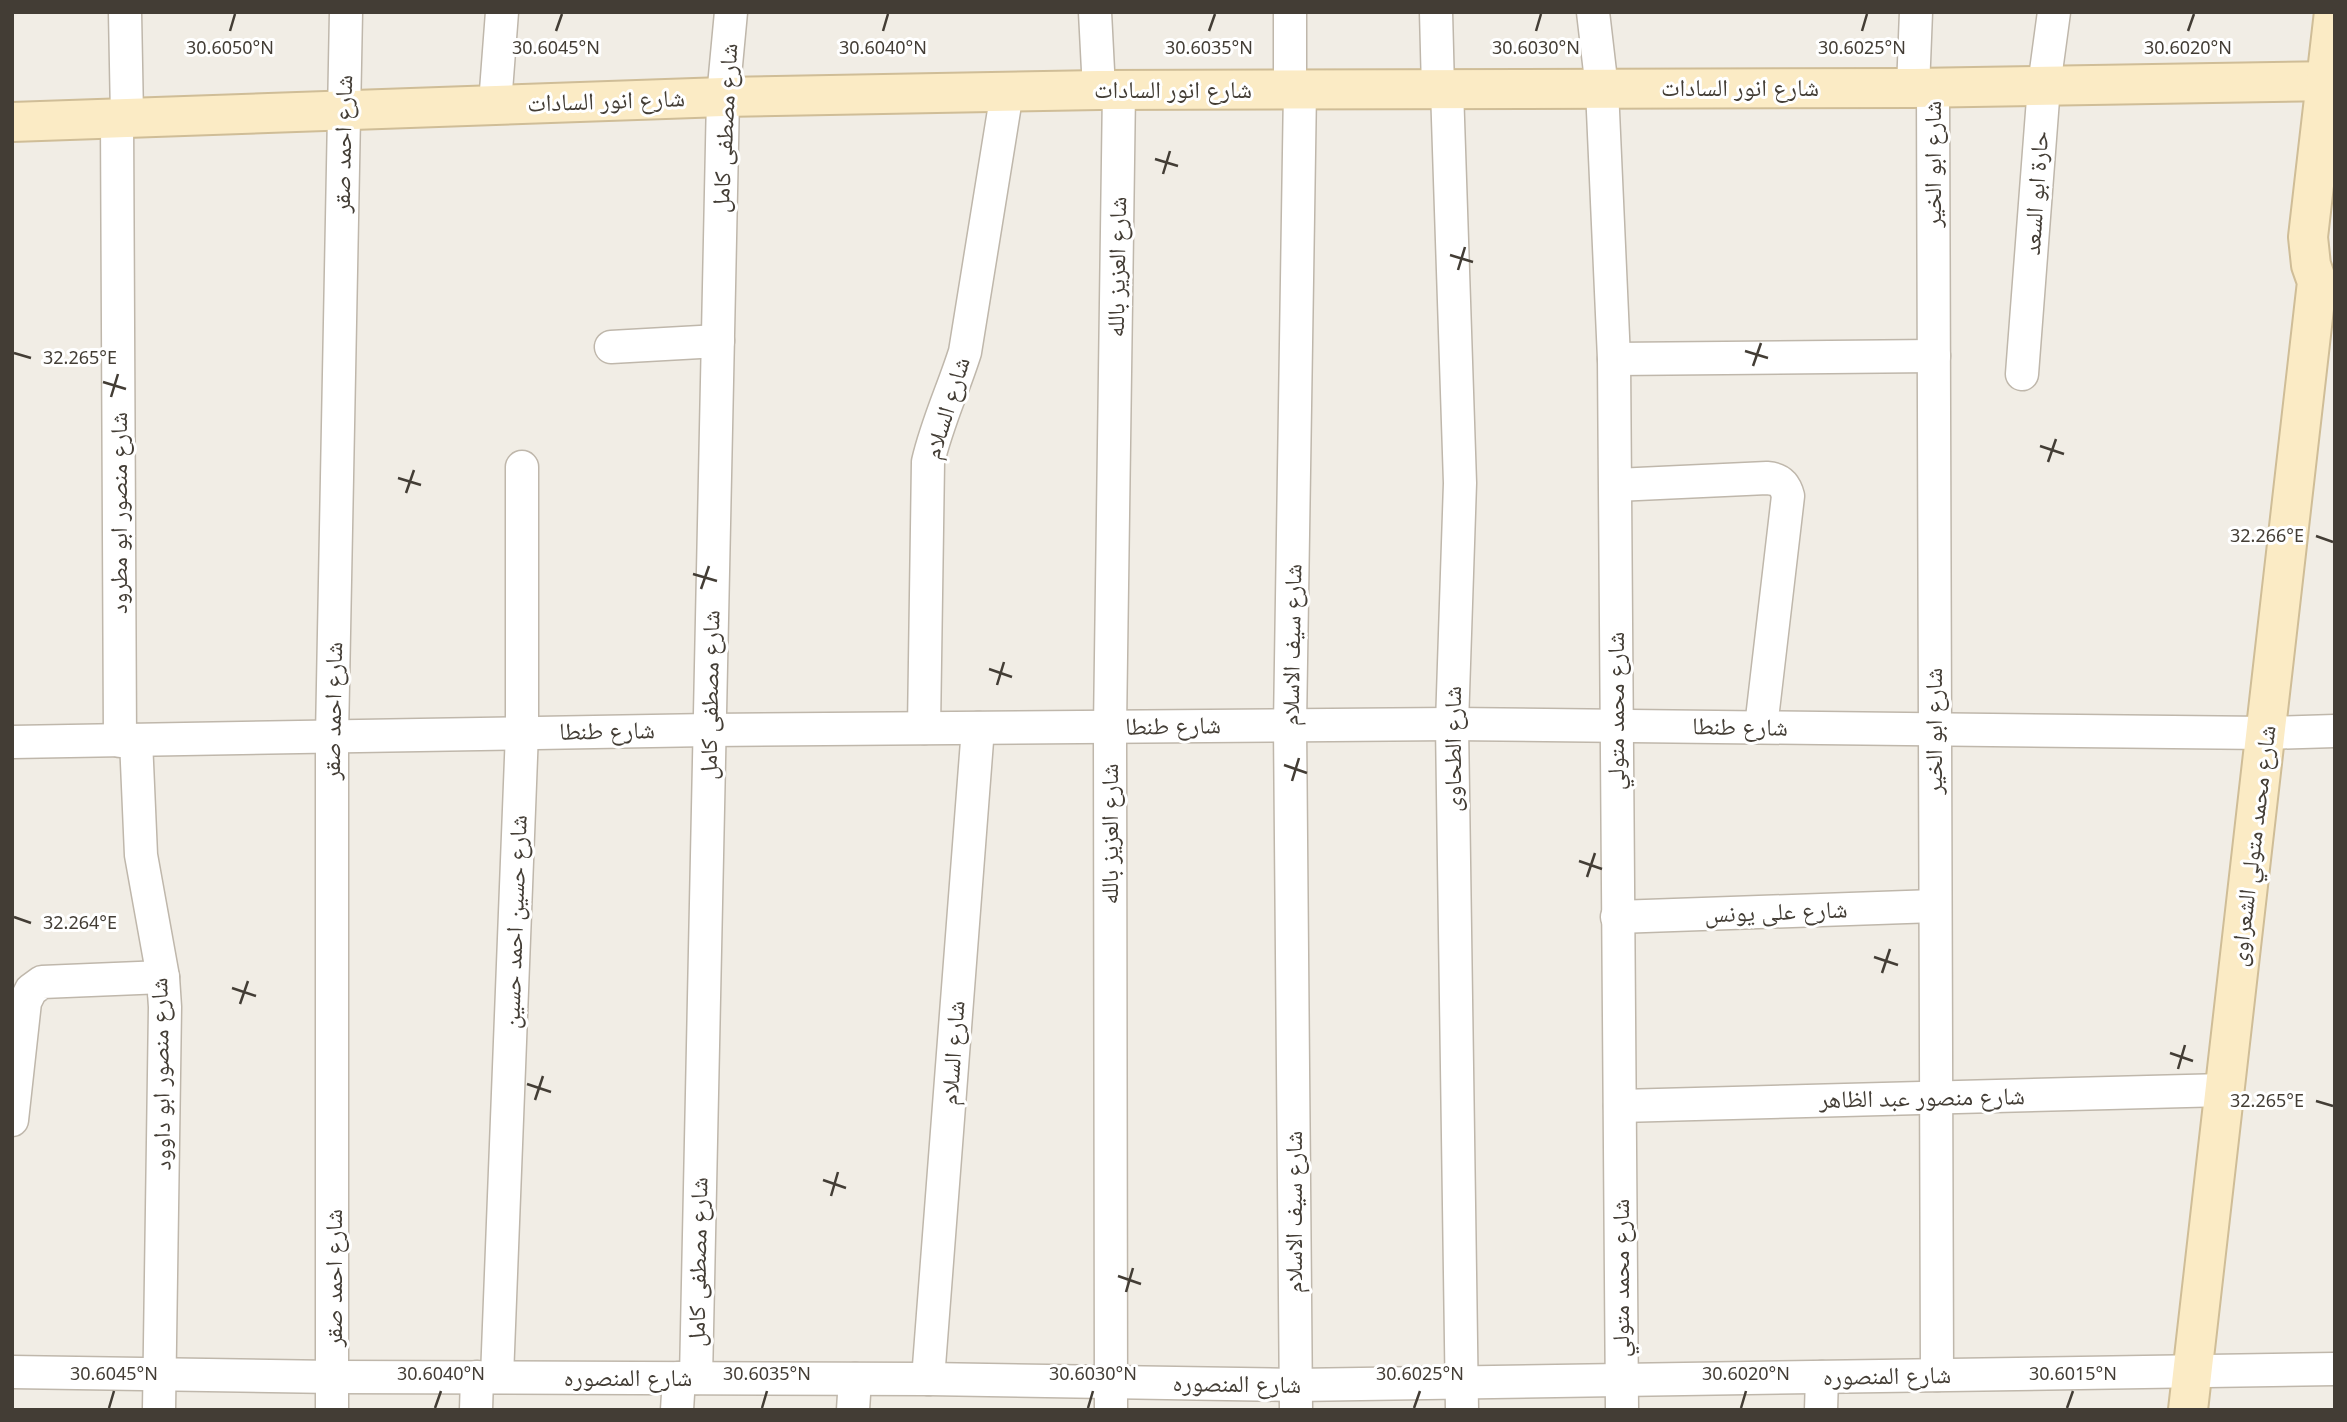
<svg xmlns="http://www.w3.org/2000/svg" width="2347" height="1422" font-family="'Noto Sans','Noto Naskh Arabic',sans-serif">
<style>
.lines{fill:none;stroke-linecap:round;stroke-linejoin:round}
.street-casing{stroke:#bfb7ab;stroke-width:35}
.secondary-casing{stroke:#cfbd97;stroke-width:42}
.street{stroke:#fff;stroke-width:32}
.secondary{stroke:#fbebc5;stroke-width:38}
.ticks{fill:none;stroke:#433d35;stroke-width:2.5}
.labels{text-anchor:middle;stroke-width:6;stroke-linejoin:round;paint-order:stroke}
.street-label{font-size:24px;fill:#433d35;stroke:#fff}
.ticks-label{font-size:18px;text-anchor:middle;fill:#433d35;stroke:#fff;stroke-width:6;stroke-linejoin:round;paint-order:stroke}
</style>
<rect width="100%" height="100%" fill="#f1ede5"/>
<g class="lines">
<g class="street-casing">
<g id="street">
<polyline points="125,12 127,117"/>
<polyline points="1095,12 1099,90"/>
<polyline points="1290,12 1290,90"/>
<polyline points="1436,12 1438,89"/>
<polyline points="1593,12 1602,89 1614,359 1622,1410"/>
<polyline points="1933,87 1937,1375"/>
<polyline points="1913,88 1916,12"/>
<polyline points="1447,89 1460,483 1452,724 1462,1410"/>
<polyline points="495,104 502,12"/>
<polyline points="117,118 120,741"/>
<polyline points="611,347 718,341"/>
<polyline points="1614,359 1934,356"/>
<polyline points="2022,374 2044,86 2054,12"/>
<path d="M1616,485L1767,478C1780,479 1785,484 1788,496L1761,727"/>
<path d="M924,728L928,462C937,423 953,390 965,352L1007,92"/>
<polyline points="136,740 141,855 163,977 165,1007 159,1410"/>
<polyline points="12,742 709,730 1452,724 2266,733 2335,731"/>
<polyline points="1617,917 1935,906"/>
<polyline points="1620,1106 2225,1090"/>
<polyline points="12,1120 25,1002 31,990 42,982 163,977"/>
<polyline points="12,1372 334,1377 928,1379 1295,1385 2335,1369"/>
<polyline points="497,1377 522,732 522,467"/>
<polyline points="696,1378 723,97 731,12"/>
<polyline points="928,1379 978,728"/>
<polyline points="332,1410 332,736 346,12"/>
<polyline points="476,1410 477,1377"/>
<polyline points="677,1410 679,1378"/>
<polyline points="853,1410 855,1379"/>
<polyline points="1111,1410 1110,727 1119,90"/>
<polyline points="1296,1410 1290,725 1300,89"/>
<polyline points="1821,1410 1822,1377"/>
</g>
</g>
<g class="secondary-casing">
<g id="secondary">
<polyline points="12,122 723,97 1099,90 1913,88 2335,81"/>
<polyline points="2188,1410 2317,282 2311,265 2308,237 2334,12"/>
</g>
</g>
<use href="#street" class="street"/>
<use href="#secondary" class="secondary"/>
</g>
<path class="ticks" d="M230,31L235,14M556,31L562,14M883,31L888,14M1209,31L1215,14M1536,31L1541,14M1862,31L1867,14M2188,31L2194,14M1155,159L1178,166M1163,174L1170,151M1450,255L1473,262M1458,270L1465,247M1745,351L1768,358M14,353L31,358M1753,366L1761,343M103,382L126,389M111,397L118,374M2040,446L2064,454M2048,462L2056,439M398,478L421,485M406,493L414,470M2316,536L2333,542M693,574L717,581M701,589L709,566M989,669L1012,677M997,685L1004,662M1284,765L1307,773M1292,781L1299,758M1579,861L1602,869M1587,877L1595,853M14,917L31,923M1874,957L1898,965M1882,973L1890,949M232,988L256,996M240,1004L248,981M2170,1053L2193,1061M2178,1069L2185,1045M527,1084L551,1092M535,1100L543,1076M2316,1101L2333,1106M823,1180L846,1188M831,1196L838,1172M1118,1276L1141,1284M1126,1292L1133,1268M109,1408L114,1391M435,1408L441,1391M762,1408L767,1391M1088,1408L1093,1391M1414,1408L1420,1391M1741,1408L1746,1391M2067,1408L2073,1391"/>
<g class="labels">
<g class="street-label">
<text x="1740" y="96">شارع انور السادات</text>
<text x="1173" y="98">شارع انور السادات</text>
<text transform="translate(606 101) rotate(-2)" y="8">شارع انور السادات</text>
<text transform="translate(725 128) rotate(-87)" y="8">شارع مصطفى كامل</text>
<text transform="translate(343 144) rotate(-89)" y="8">شارع احمد صقر</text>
<text transform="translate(1933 164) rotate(-90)" y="8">شارع ابو الخير</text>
<text transform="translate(2036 193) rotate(-86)" y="8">حارة ابو السعد</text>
<text transform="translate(1117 267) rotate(-89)" y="8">شارع العزيز بالله</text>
<text transform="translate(947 408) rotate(-73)" y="8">شارع السلام</text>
<text transform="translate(119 513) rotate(-90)" y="8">شارع منصور ابو مطرود</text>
<text transform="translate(1292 645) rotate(-89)" y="8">شارع سيف الاسلام</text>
<text transform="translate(710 695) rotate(-89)" y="8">شارع مصطفى كامل</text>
<text transform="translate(333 711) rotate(-89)" y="8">شارع احمد صقر</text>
<text transform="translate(1616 711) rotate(-90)" y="8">شارع محمد متولي</text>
<text transform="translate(1173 726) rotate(-1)" y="8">شارع طنطا</text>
<text transform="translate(1740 727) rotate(1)" y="8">شارع طنطا</text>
<text transform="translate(607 731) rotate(-1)" y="8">شارع طنطا</text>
<text transform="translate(1934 731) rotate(-90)" y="8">شارع ابو الخير</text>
<text transform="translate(1453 749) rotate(-90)" y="8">شارع الطحاوى</text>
<text transform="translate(1110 834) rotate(-90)" y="8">شارع العزيز بالله</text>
<text transform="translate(2253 846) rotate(-83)" y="8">شارع محمد متولي الشعراوى</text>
<text transform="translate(1776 912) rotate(-2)" y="8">شارع على يونس</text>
<text transform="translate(515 922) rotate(-88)" y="8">شارع حسين احمد حسين</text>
<text transform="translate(953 1053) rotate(-86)" y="8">شارع السلام</text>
<text transform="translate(161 1074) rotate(-91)" y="8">شارع منصور ابو داوود</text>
<text transform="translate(1922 1098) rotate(-1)" y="8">شارع منصور عبد الظاهر</text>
<text transform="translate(1294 1212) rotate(-90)" y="8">شارع سيف الاسلام</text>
<text transform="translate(698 1262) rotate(-89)" y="8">شارع مصطفى كامل</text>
<text transform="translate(334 1278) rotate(-90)" y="8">شارع احمد صقر</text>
<text transform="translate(1621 1278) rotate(-90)" y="8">شارع محمد متولي</text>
<text transform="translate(1887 1376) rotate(-1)" y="8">شارع المنصوره</text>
<text x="628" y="1386">شارع المنصوره</text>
<text transform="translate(1237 1384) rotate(1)" y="8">شارع المنصوره</text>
</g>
</g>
<g class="ticks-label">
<text x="230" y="54">30.6050°N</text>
<text x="556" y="54">30.6045°N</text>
<text x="883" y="54">30.6040°N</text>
<text x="1209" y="54">30.6035°N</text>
<text x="1536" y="54">30.6030°N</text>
<text x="1862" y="54">30.6025°N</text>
<text x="2188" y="54">30.6020°N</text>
<text x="80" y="364">32.265°E</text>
<text x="2267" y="542">32.266°E</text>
<text x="80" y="929">32.264°E</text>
<text x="2267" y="1107">32.265°E</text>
<text x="114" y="1380">30.6045°N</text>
<text x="441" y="1380">30.6040°N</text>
<text x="767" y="1380">30.6035°N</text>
<text x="1093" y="1380">30.6030°N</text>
<text x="1420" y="1380">30.6025°N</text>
<text x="1746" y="1380">30.6020°N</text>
<text x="2073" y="1380">30.6015°N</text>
</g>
<rect width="2347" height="1422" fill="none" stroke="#433d35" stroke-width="28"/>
</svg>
